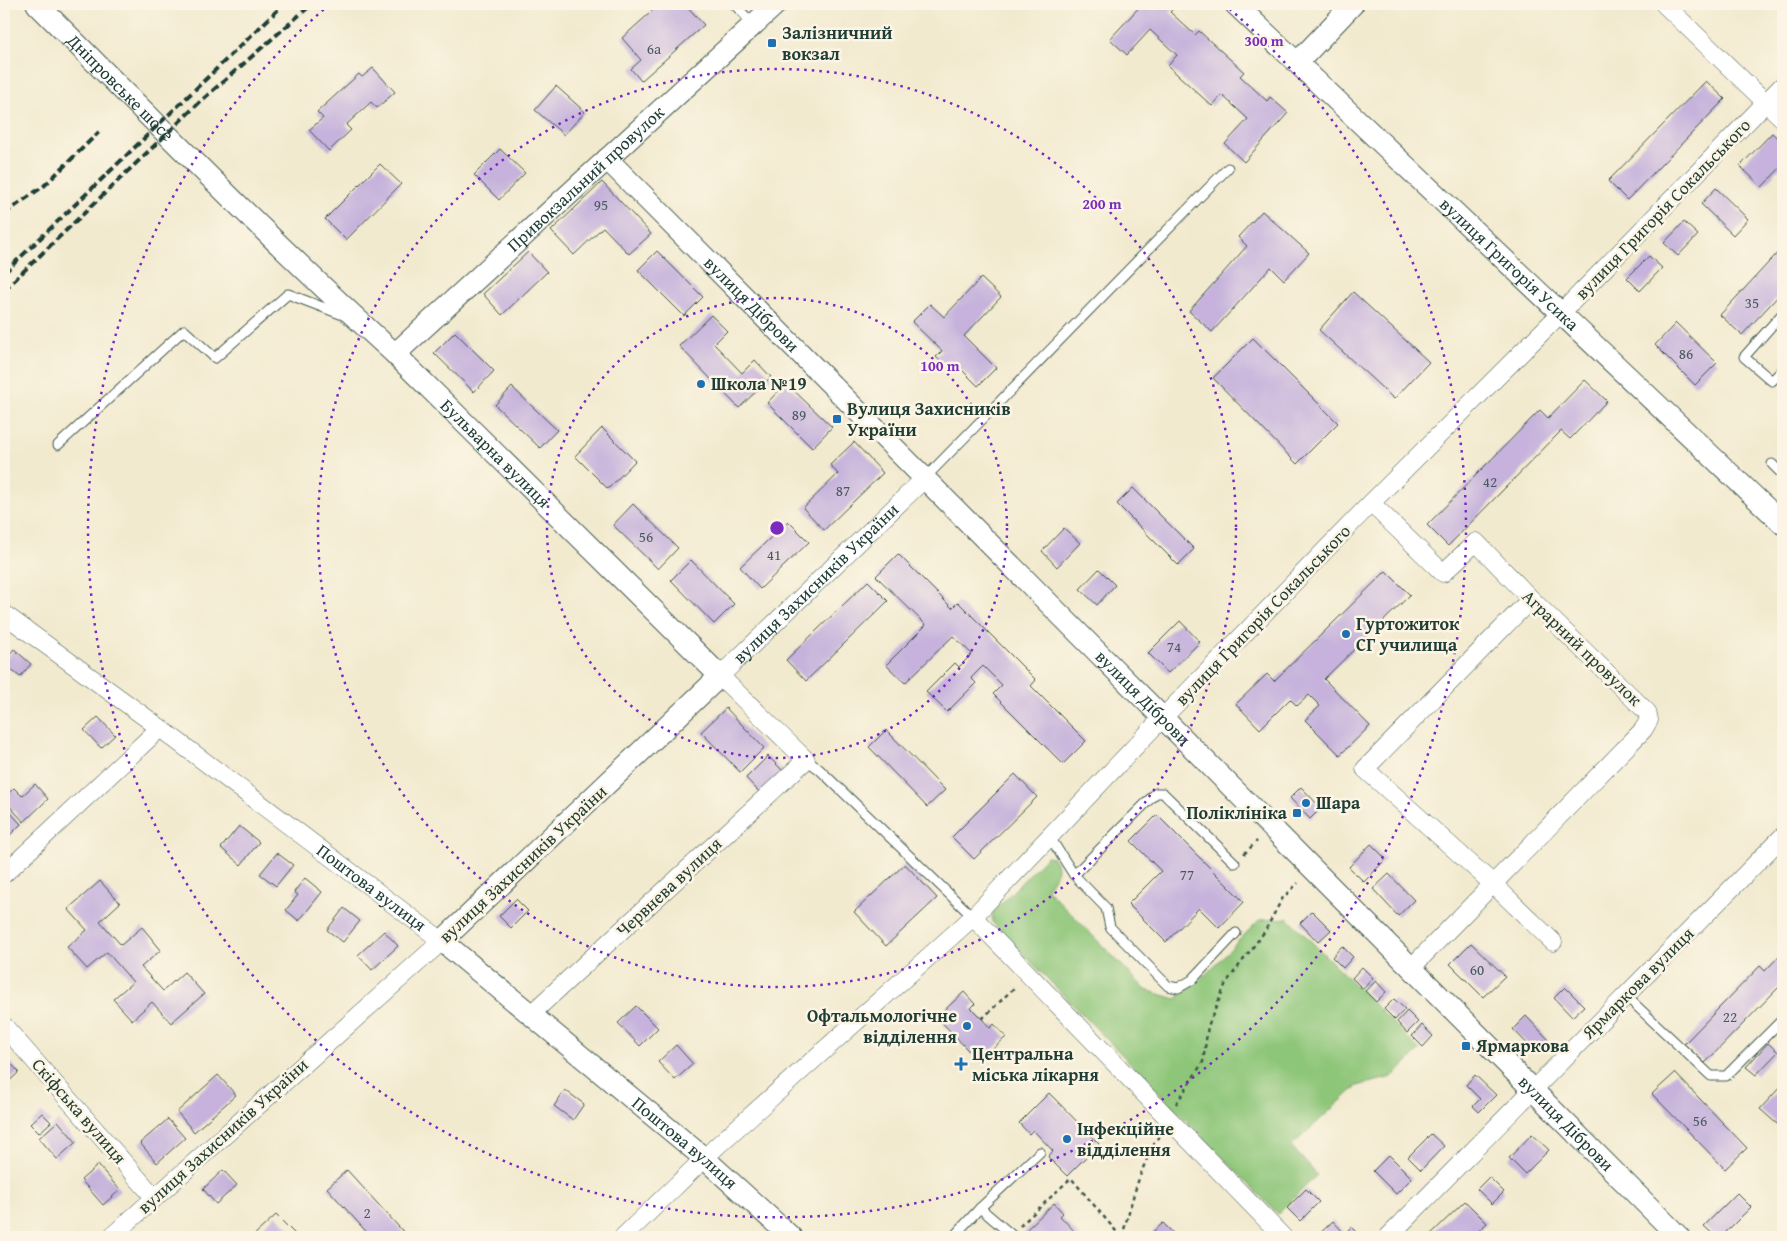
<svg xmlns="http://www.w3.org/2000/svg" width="1787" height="1241" font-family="'Gentium Book Plus',serif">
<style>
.green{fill:#8ec679;stroke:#568256}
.building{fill:#c6b2dc}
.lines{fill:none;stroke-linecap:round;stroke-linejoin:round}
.service-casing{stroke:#3f574b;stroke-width:11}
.minor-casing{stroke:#3f574b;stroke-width:19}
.tertiary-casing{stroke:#3f574b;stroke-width:23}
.path{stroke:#3f574b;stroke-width:2.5;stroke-dasharray:4 4;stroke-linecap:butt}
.service{stroke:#fff;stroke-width:9}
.minor{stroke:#fff;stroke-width:18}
.tertiary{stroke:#fff;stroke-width:21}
.rail{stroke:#1f3d34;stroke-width:4;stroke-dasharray:8 4;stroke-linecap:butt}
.ring{fill:none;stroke:#7b2cbf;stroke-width:2.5;stroke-dasharray:2.5 5}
.poi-dot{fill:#1f6fb2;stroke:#fcf5e5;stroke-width:2}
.labels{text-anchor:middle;stroke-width:5;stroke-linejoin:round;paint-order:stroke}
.number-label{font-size:15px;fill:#495a5e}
.poi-label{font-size:18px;font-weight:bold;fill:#1f3d34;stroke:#fcf5e5;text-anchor:start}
.street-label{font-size:18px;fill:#1f3d34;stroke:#fcf5e5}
.centre{fill:#7b2cbf;stroke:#fcf5e5;stroke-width:2.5}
.ring-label{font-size:15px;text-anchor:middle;font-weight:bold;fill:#7b2cbf;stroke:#fcf5e5;stroke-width:5;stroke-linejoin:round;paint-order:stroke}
</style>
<rect width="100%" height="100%" fill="#fcf5e5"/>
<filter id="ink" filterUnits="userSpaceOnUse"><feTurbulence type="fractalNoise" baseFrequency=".02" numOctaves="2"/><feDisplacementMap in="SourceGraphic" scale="10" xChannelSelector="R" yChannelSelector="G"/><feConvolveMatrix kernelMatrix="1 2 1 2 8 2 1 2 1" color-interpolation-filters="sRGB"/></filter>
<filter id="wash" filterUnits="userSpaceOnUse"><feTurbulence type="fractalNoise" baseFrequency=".0096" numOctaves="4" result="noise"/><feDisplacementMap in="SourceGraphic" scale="20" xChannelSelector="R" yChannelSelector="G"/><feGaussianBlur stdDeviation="1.12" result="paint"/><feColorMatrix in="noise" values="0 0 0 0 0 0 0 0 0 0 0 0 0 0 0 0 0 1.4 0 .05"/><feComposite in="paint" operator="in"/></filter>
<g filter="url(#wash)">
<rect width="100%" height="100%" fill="#f2eacf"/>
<path class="green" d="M1047,856L1052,857C1063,868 1053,878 1047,889L1146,990L1176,999L1207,973L1259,920L1288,918L1420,1050L1392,1077L1357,1086L1291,1146L1317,1175L1278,1214L992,922L993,912Z"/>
<g id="blocks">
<g class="building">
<polygon points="660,4 685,4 704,25 641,81 631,69 641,60 622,38"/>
<polygon points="1142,4 1169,4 1174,8 1170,12 1195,35 1199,31 1244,72 1240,76 1267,101 1270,97 1288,113 1244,162 1225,144 1248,119 1222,95 1212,106 1168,66 1177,55 1150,30 1127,55 1110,39"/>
<polygon points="373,68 395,92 377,108 371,102 346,125 351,130 329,151 309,130 323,118 317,112 359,74 362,77"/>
<polygon points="1706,81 1725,99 1627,200 1608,181"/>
<polygon points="556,86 585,112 564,135 535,110"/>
<polygon points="1772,133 1783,143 1783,165 1762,187 1740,166"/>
<polygon points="500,149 525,173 499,200 474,175"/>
<polygon points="380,164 401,184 346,240 325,219"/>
<polygon points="602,182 651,234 629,254 603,227 574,255 551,231"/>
<polygon points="1716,188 1748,219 1733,235 1701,204"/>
<polygon points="1262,211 1309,253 1284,280 1271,267 1212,332 1189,311 1247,246 1238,237"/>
<polygon points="1684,222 1698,235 1678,256 1664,243"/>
<polygon points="1783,247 1783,291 1742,335 1720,315"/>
<polygon points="657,251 703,297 684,316 638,270"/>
<polygon points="528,252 547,272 502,315 483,294"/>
<polygon points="1649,256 1662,268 1640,291 1627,278"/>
<polygon points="981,278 1001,297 964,336 996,368 978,386 956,364 950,370 936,357 942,351 912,322 930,304 944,317"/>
<polygon points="1353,292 1429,362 1394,399 1319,330"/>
<polygon points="711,315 727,331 714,344 742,373 755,360 771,377 739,408 679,346"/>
<polygon points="1676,323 1717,363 1695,385 1655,345"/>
<polygon points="455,332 494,371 474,392 434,353"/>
<polygon points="1253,338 1338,423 1297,464 1213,378"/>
<polygon points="1585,380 1607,401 1570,439 1561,431 1448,546 1427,525 1540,410 1548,418"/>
<polygon points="786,383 832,427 812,448 767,403"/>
<polygon points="512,387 557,430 540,448 495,405"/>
<polygon points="602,428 635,461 608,489 575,456"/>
<polygon points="854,442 883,473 824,530 803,508 838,474 830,465"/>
<polygon points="1133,488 1194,549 1178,565 1117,504"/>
<polygon points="633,504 678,548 658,569 613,525"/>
<polygon points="788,521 809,542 760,589 740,567"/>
<polygon points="1064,528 1080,543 1057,567 1042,551"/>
<polygon points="898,554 952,608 958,602 1036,680 1031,686 1086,741 1063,764 993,694 1002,685 983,666 971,678 976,683 947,712 926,692 955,663 959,667 972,654 953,636 905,683 886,665 926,625 876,576"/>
<polygon points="691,560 734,604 714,624 671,580"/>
<polygon points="1099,569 1115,585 1097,605 1080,589"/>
<polygon points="1386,571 1410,595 1324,679 1370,726 1340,755 1305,720 1320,706 1309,695 1297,706 1290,699 1260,729 1236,704 1267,674 1274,681"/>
<polygon points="868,581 888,601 806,681 786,660"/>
<polygon points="1180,621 1200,642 1168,673 1148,653"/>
<polygon points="14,649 31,664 20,677 4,664 4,661"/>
<polygon points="726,708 764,748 740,772 701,732"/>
<polygon points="98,717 115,735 101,748 84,730"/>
<polygon points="886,730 945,790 927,807 869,747"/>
<polygon points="768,756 783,771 760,793 746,778"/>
<polygon points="1015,774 1037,797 974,859 952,837"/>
<polygon points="35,784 48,799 24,822 4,800 4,798 14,788 22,796"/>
<polygon points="1301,787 1321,808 1310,819 1290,798"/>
<polygon points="4,806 21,824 4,841"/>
<polygon points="1157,815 1244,902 1219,928 1199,908 1166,942 1128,904 1161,871 1131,841"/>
<polygon points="239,826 259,842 241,865 221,848"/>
<polygon points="1371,844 1386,859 1364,882 1349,867"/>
<polygon points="277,853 293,865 276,886 260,874"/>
<polygon points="905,864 937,898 886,946 854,912"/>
<polygon points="1389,874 1414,900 1398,916 1373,889"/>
<polygon points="305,878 322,892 299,921 286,910 298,895 294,892"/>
<polygon points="100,881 120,903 100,921 121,945 142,927 161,950 141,967 163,991 184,972 204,994 171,1023 152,1002 132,1020 113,999 133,982 107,952 87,969 67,947 87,930 68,909"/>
<polygon points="516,899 528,911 511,928 499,916"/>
<polygon points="344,908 360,921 343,942 327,930"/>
<polygon points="1312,911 1331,930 1318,942 1300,923"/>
<polygon points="384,931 398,946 372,970 358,955"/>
<polygon points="1471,943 1505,976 1483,997 1450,964"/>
<polygon points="1342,946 1353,957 1343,968 1332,957"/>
<polygon points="1783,952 1783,990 1779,987 1705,1063 1684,1044 1760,966 1765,971"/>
<polygon points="1362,967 1373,978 1363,989 1352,978"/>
<polygon points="1376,981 1386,992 1376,1002 1365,991"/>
<polygon points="1565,987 1584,1006 1572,1017 1554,998"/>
<polygon points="964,992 975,1004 971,1008 982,1019 990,1028 994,1024 1006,1037 979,1062 937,1017"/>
<polygon points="1394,999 1405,1009 1395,1020 1384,1009"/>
<polygon points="636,1006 658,1028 640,1046 618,1023"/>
<polygon points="1407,1011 1418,1022 1407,1033 1397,1022"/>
<polygon points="1526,1016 1548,1039 1535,1052 1513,1029"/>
<polygon points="1422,1025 1433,1036 1423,1047 1412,1036"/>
<polygon points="1768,1043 1778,1052 1756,1075 1746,1067"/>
<polygon points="676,1045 693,1064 675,1080 658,1062"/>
<polygon points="6,1058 19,1072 4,1086 4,1060"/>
<polygon points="1675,1073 1747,1148 1725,1169 1652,1094"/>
<polygon points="218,1075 236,1095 194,1132 177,1112"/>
<polygon points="1475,1075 1496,1095 1479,1112 1473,1106 1480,1099 1466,1085"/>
<polygon points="1782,1085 1783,1117 1777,1124 1760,1109"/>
<polygon points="565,1090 584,1104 573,1120 554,1106"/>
<polygon points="1049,1093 1099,1144 1067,1176 1048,1157 1053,1151 1033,1130 1029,1134 1019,1123"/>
<polygon points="42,1113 51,1122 39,1133 30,1124"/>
<polygon points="168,1119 185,1138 157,1163 140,1143"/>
<polygon points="58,1121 76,1142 57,1159 39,1138"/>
<polygon points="1431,1134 1444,1146 1421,1170 1408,1157"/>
<polygon points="1532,1134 1549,1150 1525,1174 1509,1158"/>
<polygon points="1389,1155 1412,1178 1396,1194 1373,1171"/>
<polygon points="98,1165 120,1190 103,1205 81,1180"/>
<polygon points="223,1170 237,1185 216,1204 203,1189"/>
<polygon points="347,1170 408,1237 371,1237 327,1188"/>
<polygon points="1489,1177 1504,1192 1492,1204 1477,1189"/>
<polygon points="1306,1189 1319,1202 1300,1221 1287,1208"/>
<polygon points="1737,1193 1751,1207 1721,1237 1716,1237 1704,1226"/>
<polygon points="1465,1201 1487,1223 1472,1237 1428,1237"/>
<polygon points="1054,1203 1063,1213 1060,1216 1080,1237 1029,1237 1024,1232"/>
<polygon points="276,1215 298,1237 252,1237"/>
<polygon points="1333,1221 1345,1234 1351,1227 1358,1234 1355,1237 1316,1237"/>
<polygon points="1163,1223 1177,1237 1147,1237"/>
</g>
</g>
</g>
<g filter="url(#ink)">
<use href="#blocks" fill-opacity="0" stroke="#3f574b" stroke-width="1"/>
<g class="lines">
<g class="service-casing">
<g id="service">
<polyline points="734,4 753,24"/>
<polyline points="1783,313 1744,357 1772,381 1783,369"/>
<polyline points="58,445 184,330 215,358 288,294 343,315"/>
<polyline points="1772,464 1783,475"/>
<polyline points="925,478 1228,168"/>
<polyline points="806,760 819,769 973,917"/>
<polyline points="1049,836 1074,875"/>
<polyline points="1235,863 1163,793 1156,793 1074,875 1106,908 1110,927 1168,986 1178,988 1192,980 1236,933"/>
<polyline points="1626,996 1711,1076 1726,1076 1783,1019"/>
<polyline points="980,1208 1014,1237"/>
<polyline points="953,1237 980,1208 1040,1152"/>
</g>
</g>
<g class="minor-casing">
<g id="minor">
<polyline points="1664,4 1783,119"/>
<polyline points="1371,503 1443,573 1476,542 1531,599 1647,712 1649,720 1643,730 1411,968"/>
<polyline points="1531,599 1365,769 1492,883 1553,942"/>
<path id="s1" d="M4,614L160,728L442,941L111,1237"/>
<polyline points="4,874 160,728"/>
<polyline points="973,917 1283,1237"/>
<path id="s2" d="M531,1014L806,760L720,676L924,479"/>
<polyline points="4,1026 154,1197"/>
<polyline points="623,1237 717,1146 973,917 1148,733 1371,503 1561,313 1783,85"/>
<polyline points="1388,1237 1783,836"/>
</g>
</g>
<g class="tertiary-casing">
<g id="tertiary">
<path id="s3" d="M37,4C155,122 272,242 395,354L720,676L442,941L704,1158L791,1237"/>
<path id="s4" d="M1235,4L1783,524"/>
<polyline points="1298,62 1353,4"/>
<path id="s5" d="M607,159L1679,1237"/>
<path id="s6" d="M395,354L776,4"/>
</g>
</g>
<g class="path">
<polyline points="1244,854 1257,841"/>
<polyline points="982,1019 1015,987"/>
<polyline points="1176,1104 1203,1062 1208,1026 1226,983 1265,931 1282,899 1298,883"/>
<polyline points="1020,1226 1071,1178 1121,1237"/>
<path d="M1122,1237C1132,1201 1140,1165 1161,1133"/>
</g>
<use href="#service" class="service"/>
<use href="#minor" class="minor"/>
<use href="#tertiary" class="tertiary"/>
<g class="rail">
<polyline points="4,214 45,185 99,132"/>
<polyline points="4,273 284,4"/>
<polyline points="4,290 202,100 312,4"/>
</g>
</g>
</g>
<g class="ring">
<circle cx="777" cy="528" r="230"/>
<circle cx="777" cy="528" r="459"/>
<path d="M1224 4A689 689 0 1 1 330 4"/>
</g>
<g class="poi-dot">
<rect x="767" y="38" width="10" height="10" rx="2.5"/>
<circle cx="701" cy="384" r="5"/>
<rect x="832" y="414" width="10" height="10" rx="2.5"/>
<circle cx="1346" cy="634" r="5"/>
<circle cx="1306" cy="803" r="5"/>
<rect x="1292" y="808" width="10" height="10" rx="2.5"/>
<circle cx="967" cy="1026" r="5"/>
<rect x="1461" y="1041" width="10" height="10" rx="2.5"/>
<path d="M958.5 1056.5h5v5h5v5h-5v5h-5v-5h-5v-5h5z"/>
<circle cx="1067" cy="1139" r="5"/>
</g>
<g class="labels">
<g class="number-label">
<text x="654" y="54">6а</text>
<text x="601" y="210">95</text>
<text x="1752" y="308">35</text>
<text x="1686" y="359">86</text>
<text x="799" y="420">89</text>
<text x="1490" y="487">42</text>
<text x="843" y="496">87</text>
<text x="646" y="542">56</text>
<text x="774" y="560">41</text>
<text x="1174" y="652">74</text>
<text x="1187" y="880">77</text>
<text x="1477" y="975">60</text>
<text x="1730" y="1022">22</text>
<text x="1700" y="1126">56</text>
<text x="367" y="1218">2</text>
</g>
<g class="poi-label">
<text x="782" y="39">Залізничний<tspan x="782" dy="21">вокзал</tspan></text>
<text x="711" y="390">Школа №19</text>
<text x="847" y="415">Вулиця Захисників<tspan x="847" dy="21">України</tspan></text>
<text x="1356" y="630">Гуртожиток<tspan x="1356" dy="21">СГ училища</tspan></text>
<text x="1316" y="809">Шара</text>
<text x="1287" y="819" text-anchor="end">Поліклініка</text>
<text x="957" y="1022" text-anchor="end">Офтальмологічне<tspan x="957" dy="21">відділення</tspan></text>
<text x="1476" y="1052">Ярмаркова</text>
<text x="972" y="1060">Центральна<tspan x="972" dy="21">міська лікарня</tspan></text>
<text x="1077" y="1135">Інфекційне<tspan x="1077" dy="21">відділення</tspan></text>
</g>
<g class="street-label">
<text dy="6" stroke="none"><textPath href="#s3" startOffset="118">Дніпровське шосе</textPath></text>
<text dy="6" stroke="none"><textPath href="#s6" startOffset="259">Привокзальний провулок</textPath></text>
<text transform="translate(1663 209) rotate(-46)" y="6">вулиця Григорія Сокальського</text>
<text dy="6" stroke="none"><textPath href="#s4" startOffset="378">вулиця Григорія Усика</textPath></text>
<text dy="6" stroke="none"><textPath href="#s5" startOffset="205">вулиця Діброви</textPath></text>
<text dy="6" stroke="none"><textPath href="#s3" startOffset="642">Бульварна вулиця</textPath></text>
<text dy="6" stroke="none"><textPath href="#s2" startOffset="628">вулиця Захисників України</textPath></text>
<text transform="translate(1263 615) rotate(-46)" y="6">вулиця Григорія Сокальського</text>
<text transform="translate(1582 648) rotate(44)" y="6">Аграрний провулок</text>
<text dy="6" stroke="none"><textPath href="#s5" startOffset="760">вулиця Діброви</textPath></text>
<text transform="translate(523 864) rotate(-43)" y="6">вулиця Захисників України</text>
<text dy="6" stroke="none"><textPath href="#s1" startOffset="458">Поштова вулиця</textPath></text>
<text transform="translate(669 887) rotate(-43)" y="6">Червнева вулиця</text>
<text transform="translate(1638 983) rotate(-45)" y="6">Ярмаркова вулиця</text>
<text transform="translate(79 1111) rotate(49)" y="6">Скіфська вулиця</text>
<text dy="6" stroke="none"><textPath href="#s5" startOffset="1360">вулиця Діброви</textPath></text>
<text transform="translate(223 1136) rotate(-42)" y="6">вулиця Захисників України</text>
<text dy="6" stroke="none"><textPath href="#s3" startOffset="1658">Поштова вулиця</textPath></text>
</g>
</g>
<circle cx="777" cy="528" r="8" class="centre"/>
<g class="ring-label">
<text x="1264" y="46">300 m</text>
<text x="1102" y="209">200 m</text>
<text x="940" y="371">100 m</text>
</g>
<rect width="1787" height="1241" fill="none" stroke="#fcf5e5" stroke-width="20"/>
</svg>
